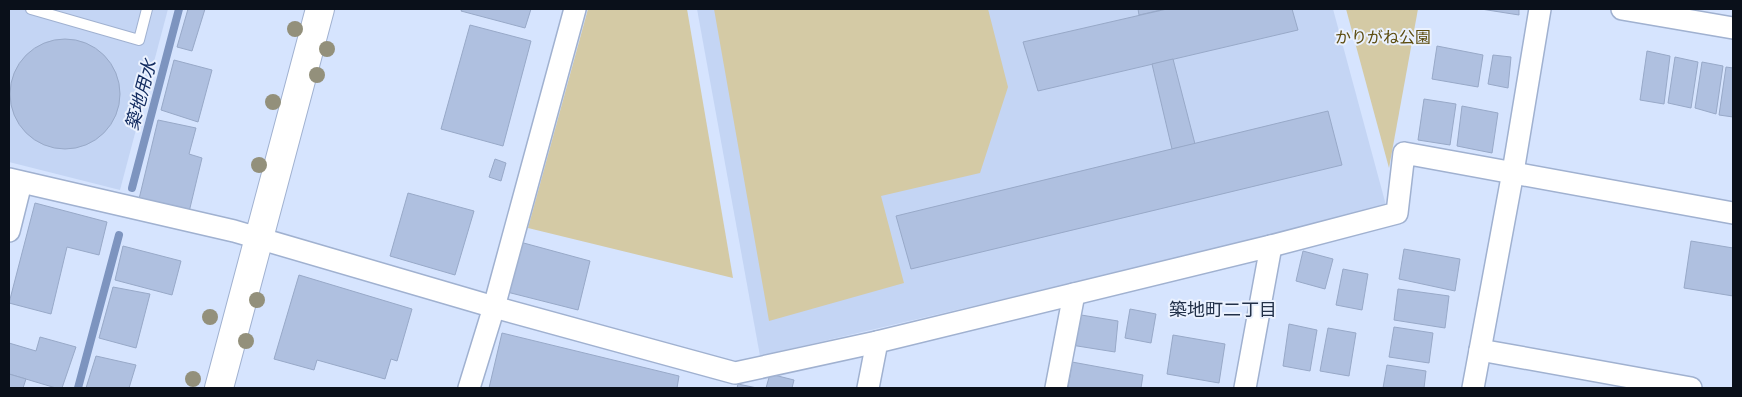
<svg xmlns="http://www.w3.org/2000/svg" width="1742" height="397" font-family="'Space Grotesk','Noto Sans JP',sans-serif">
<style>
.built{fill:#c4d5f4}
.green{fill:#d4caa5}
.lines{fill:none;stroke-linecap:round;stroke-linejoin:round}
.stream{stroke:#7d94bf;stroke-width:8}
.building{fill:#afc0e0;stroke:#98a9c8}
.lane-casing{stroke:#a0b1d0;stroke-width:12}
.street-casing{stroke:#a0b1d0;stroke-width:24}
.secondary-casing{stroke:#a0b1d0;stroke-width:30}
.lane{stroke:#fff;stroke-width:10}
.street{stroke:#fff;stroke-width:21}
.secondary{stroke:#fff;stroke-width:28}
.tree{fill:#93907b}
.labels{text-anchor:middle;stroke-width:4;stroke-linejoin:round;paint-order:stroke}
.park-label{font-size:16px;fill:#5c4c0f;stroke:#eaf1fe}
.water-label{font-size:18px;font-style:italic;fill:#10295e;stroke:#eaf1fe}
.neighbourhood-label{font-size:18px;fill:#223048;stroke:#eaf1fe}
</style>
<rect width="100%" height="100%" fill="#d6e4fe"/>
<g class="built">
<polygon points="9,9 168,9 120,190 9,162"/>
<polygon points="697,9 1333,9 1387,209 760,356"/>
</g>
<g class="green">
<polygon points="588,9 687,9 733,278 528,228"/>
<polygon points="714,9 988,9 1008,87 980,173 881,196 904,283 769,321"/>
<polygon points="1346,9 1418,9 1389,168"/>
</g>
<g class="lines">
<g class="stream">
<polyline points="132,188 179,9"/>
<polyline points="78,388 119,235"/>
</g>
</g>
<g class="building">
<polygon points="188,9 205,9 192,51 177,47"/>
<polygon points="462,9 531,9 525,28 461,11"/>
<polygon points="1138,9 1161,9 1161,10 1139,15"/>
<polygon points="1167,9 1292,9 1298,30 1038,91 1023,42"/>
<polygon points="1481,9 1519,9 1519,15"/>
<polygon points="470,25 531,41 503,146 441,129"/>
<circle cx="65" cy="94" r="55"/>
<polygon points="1437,46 1483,55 1478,87 1432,79"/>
<polygon points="1647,51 1670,56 1664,104 1640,100"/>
<polygon points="1493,55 1511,57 1508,88 1488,84"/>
<polygon points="1675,57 1698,62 1691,108 1668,103"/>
<polygon points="1173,59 1195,144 1172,149 1152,64"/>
<polygon points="174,60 212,70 198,122 161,110"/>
<polygon points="1702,62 1723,66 1716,114 1695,108"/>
<polygon points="1726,67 1733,68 1733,117 1719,115"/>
<polygon points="1424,99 1456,104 1450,145 1418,140"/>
<polygon points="1462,106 1498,113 1492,153 1457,146"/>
<polygon points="1328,111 1342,165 911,269 896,216"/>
<polygon points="158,120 196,128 189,154 202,158 189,212 139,199"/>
<polygon points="495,159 506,163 501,181 489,177"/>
<polygon points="408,193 474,211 455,275 390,256"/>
<polygon points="35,203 107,222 99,255 67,247 51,314 9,303"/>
<polygon points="1691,241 1733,248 1733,296 1684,288"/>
<polygon points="520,242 590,261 578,310 507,292"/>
<polygon points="123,246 181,261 172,295 115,280"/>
<polygon points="1404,249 1460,259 1455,291 1399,279"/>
<polygon points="1303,251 1333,259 1325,289 1296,281"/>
<polygon points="1343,269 1368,274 1362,310 1336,305"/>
<polygon points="299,275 412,309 397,361 391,359 385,379 317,360 314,370 274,359"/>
<polygon points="113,287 150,294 136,348 99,338"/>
<polygon points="1398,289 1449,296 1445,328 1394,320"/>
<polygon points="1130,309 1156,314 1151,343 1125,338"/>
<polygon points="1075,314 1118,321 1115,352 1071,345"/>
<polygon points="1289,324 1317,330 1310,371 1283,366"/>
<polygon points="1394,327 1433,333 1429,363 1389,357"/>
<polygon points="1328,328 1356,333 1349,376 1320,371"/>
<polygon points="502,333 679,376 677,388 489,388"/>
<polygon points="1173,335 1225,344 1219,383 1167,374"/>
<polygon points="40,337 76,347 62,388 56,388 9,374 9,343 36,351"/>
<polygon points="96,356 136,365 129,388 86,388"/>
<polygon points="1072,362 1143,375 1141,388 1068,388"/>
<polygon points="1387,365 1426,371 1424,388 1383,388"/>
<polygon points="9,374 26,379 23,388 9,388"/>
<polygon points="770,374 794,380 792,388 766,388"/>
<polygon points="738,384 757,388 737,388"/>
</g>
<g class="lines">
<g class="lane-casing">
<polyline id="lane" points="31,9 139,40 147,9"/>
</g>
<g class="street-casing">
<g id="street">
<polyline points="1622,9 1733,28"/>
<polyline points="9,179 234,231 494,307 735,373 877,342 1271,246 1397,213 1404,153 1733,213"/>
<polyline points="9,231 21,183"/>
<polyline points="1480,350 1691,388"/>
<polyline points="469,388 494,307 575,9"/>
<polyline points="868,388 877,342"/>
<polyline points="1056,388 1074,294"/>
<polyline points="1245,388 1271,246"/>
<polyline points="1473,388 1513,172 1540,9"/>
</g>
</g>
<g class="secondary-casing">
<polyline id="secondary" points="219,388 320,9"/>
</g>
<use href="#lane" class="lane"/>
<use href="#street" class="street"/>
<use href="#secondary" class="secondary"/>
</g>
<g class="tree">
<circle cx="295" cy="29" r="8"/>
<circle cx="327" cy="49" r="8"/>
<circle cx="317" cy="75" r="8"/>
<circle cx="273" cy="102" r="8"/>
<circle cx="259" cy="165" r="8"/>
<circle cx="257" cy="300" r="8"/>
<circle cx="210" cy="317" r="8"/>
<circle cx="246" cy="341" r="8"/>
<circle cx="193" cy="379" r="8"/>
</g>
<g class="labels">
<g class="park-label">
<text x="1383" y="43">かりがね公園</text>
</g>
<g class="water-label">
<text transform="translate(141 95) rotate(-75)" y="6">築地用水</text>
</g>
<g class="neighbourhood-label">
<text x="1223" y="316">築地町二丁目</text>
</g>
</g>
<rect width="1742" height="397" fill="none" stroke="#0a101a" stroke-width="20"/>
</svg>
